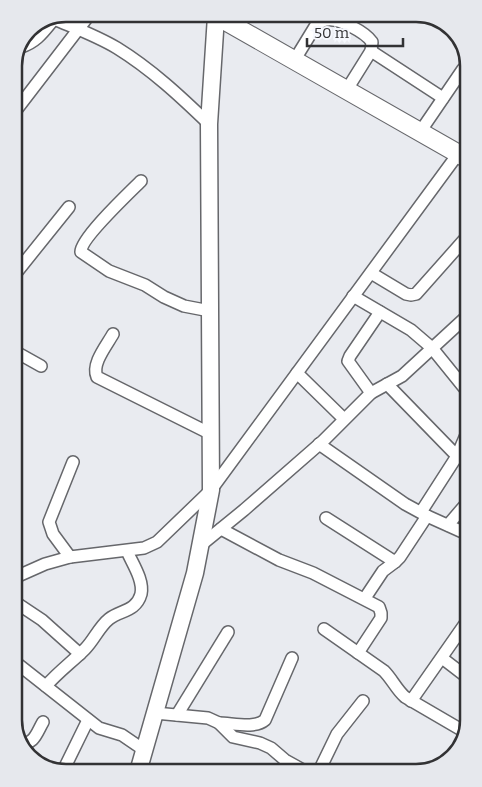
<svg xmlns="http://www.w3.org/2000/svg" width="482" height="787" font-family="Bitter,serif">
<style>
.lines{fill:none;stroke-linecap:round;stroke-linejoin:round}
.street-casing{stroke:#66676b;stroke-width:14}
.secondary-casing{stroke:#66676b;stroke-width:19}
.primary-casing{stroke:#66676b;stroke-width:20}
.street{stroke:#fff;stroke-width:11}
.secondary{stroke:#fff;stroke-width:16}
.primary{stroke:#fff;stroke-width:18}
.rim{fill:none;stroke:#323234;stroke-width:2.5}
</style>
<rect width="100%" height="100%" fill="#e9ebf0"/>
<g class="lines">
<g class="street-casing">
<g id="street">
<path d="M54,19C75,28 97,36 117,48C151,69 180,96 209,124"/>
<path d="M21,47C37,42 44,31 54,19"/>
<polyline points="371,51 443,98"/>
<path d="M294,61L316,25C320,23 322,20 327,20C339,18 365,32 372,42L371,51L346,91"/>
<polyline points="14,113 90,14"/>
<polyline points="420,132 463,69"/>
<path d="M141,181C130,192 80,239 81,252L109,271L145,285L164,297L184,306L210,311"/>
<polyline points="16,273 69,207"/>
<polyline points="371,273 406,294 411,295 416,294 464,240"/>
<polyline points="353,296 411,330 432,348 466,390"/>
<path d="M113,334C107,345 91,364 97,377L211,434"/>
<polyline points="16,352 41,366"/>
<polyline points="297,373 344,419"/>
<polyline points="387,384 457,456"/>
<polyline points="371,393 348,361 350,356 380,312"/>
<polyline points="319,444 405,504 427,516 467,534"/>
<polyline points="421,512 457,456 466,435"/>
<polyline points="326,518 395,562"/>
<polyline points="448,525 466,504"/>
<polyline points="221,529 279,560 313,573 379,607 381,613 381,618 358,653"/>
<polyline points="201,545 244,510 323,441 371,393 402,376 465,318"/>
<polyline points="70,557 53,534 49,522 73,462"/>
<polyline points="18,576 45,564 70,557 144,548 157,542 211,490 458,154"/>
<polyline points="365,598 383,571 395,562 400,557 427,516"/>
<polyline points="18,604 42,620 80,654"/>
<path d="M324,629L384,671C392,679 396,689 405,697L465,732"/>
<polyline points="442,658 468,678"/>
<polyline points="19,665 99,728 122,735 144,750"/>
<path d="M46,686C58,672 72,662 85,649C94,640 99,627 109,619C120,610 136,612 141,594C144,580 132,563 127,551"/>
<polyline points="411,701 467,621"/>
<polyline points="155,713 208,718 219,723 233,737 260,743 271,748 285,760 303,770"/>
<polyline points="177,715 228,632"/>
<path d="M219,723C232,723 255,729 265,720L292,658"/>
<path d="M19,744C35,744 36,734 43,722"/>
<polyline points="320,769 337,734 363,701"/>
<polyline points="62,773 88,720"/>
</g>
</g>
<g class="secondary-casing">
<polyline id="secondary" points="138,772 195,573 211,490 209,124 216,16"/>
</g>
<g class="primary-casing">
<polyline id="primary" points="213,14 464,157"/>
</g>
<use href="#street" class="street"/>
<use href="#secondary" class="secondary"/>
<use href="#primary" class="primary"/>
</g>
<path d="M0 0H482V787H0ZM66 22H416A44 44 0 0 1 460 66V720A44 44 0 0 1 416 764H66A44 44 0 0 1 22 720V66A44 44 0 0 1 66 22Z" fill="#e6e8ed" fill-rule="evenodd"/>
<path class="rim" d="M66 22H416A44 44 0 0 1 460 66V720A44 44 0 0 1 416 764H66A44 44 0 0 1 22 720V66A44 44 0 0 1 66 22Z"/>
<path d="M307 38v8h96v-8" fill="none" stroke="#323234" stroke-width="2.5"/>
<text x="314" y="38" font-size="15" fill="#323234" stroke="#f6f8fd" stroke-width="4" paint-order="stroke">50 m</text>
</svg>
